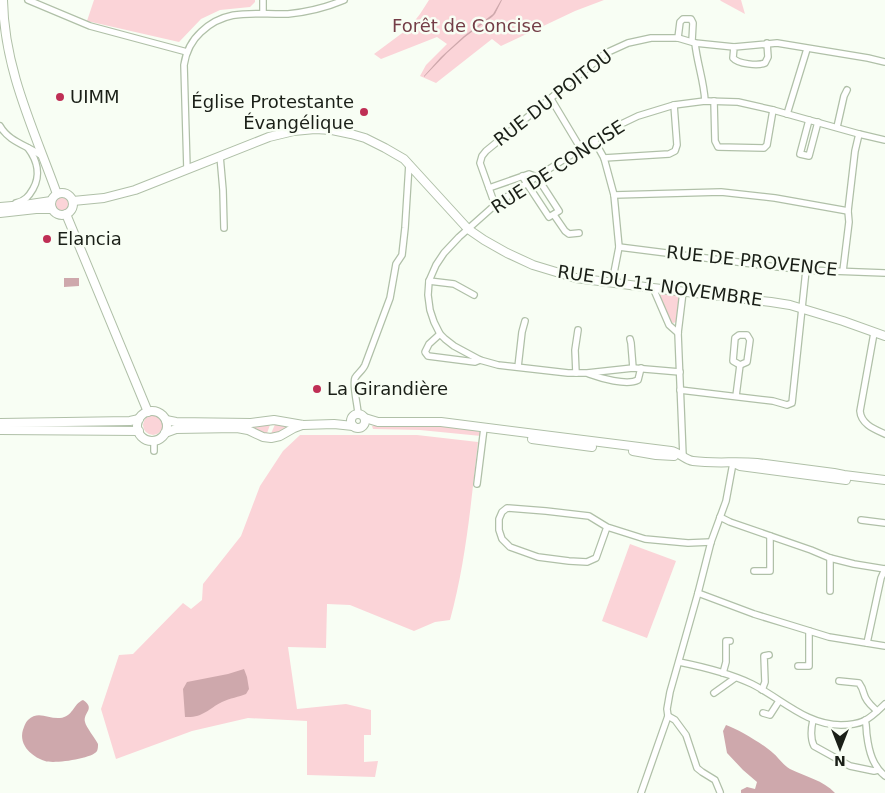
<svg xmlns="http://www.w3.org/2000/svg" width="885" height="793" font-family="'DejaVu Sans',sans-serif">
<style>
.green{fill:#fbd4d8}
.water{fill:#cea8ac}
.lines{fill:none;stroke-linecap:round;stroke-linejoin:round}
.street-casing{stroke:#b0c0a8;stroke-width:8}
.secondary-casing{stroke:#b0c0a8;stroke-width:10}
.street{stroke:#fff;stroke-width:5.5}
.secondary{stroke:#fff;stroke-width:8}
.poi-dot{fill:#bf2f55;stroke:#f8fef4;stroke-width:2}
.labels{text-anchor:middle;stroke-width:5;stroke-linejoin:round;paint-order:stroke}
.park-label{font-size:18px;fill:#743e47;stroke:#f8fef4}
.poi-label{font-size:18px;fill:#1a1f17;stroke:#f8fef4;text-anchor:start}
.street-label{font-size:18px;fill:#1a1f17;stroke:#f8fef4}
</style>
<rect width="100%" height="100%" fill="#f8fef4"/>
<g class="green">
<polygon points="94,0 255,0 255,2 250,7 220,10 201,19 179,42 87,21"/>
<polygon points="429,0 604,0 575,11 501,46 492,39 436,83 420,76 426,65 447,44 437,37 381,59 374,54 409,28 420,14"/>
<polygon points="720,0 741,0 745,14 721,1"/>
<circle cx="62" cy="203" r="8"/>
<polygon points="662,292 679,294 680,297 677,322 673,323 670,322 659,297 660,294"/>
<circle cx="153" cy="425" r="10"/>
<polygon points="271,422 266,436 249,428 248,425"/>
<polygon points="276,422 295,425 280,434 270,436"/>
<path d="M372,426C403,426 452,422 480,432L481,436L420,430L373,429Z"/>
<path d="M300,435H417L478,442C471,502 466,562 450,620L435,622L414,631L350,605L327,604L326,648L288,647L297,709L346,704L371,710V735H364V762L378,761L375,777L307,775V721L248,718L192,731L116,759L101,709L119,655L133,654L183,603L191,609L202,600L203,584L241,536L260,486L283,451Z"/>
<polygon points="630,544 676,561 647,638 602,621"/>
</g>
<g class="water">
<polygon points="501,0 502,0 495,14 492,17 465,37 447,53 424,77 424,76 441,57 464,36 493,14"/>
<polygon points="64,278 79,278 79,286 64,287"/>
<path d="M244,669L247,677L249,689L246,694C239,697 230,698 222,702C208,709 203,718 185,717L183,689L187,682L228,674Z"/>
<path d="M83,700C96,709 83,712 85,722C86,727 95,738 98,744C98,746 98,749 97,751C92,759 53,764 45,761C30,756 17,743 24,727C25,724 26,722 28,720C38,710 48,719 60,718C73,717 73,704 83,700Z"/>
<path d="M726,725C738,729 763,744 773,753C779,758 783,765 790,769C806,777 823,780 835,793H741V790L747,787L755,789L757,782L743,770L727,753L723,731Z"/>
</g>
<g class="lines">
<g class="street-casing">
<g id="street">
<polyline points="28,0 90,26 187,52"/>
<polyline points="263,0 263,13"/>
<polyline points="678,38 680,22 683,19 691,19 693,23 692,41"/>
<path d="M695,43C697,63 704,81 705,101"/>
<path d="M767,43L768,57L765,63C758,66 738,64 733,58L734,47L777,43L868,58L885,62"/>
<polyline points="551,99 581,149"/>
<polyline points="714,101 715,141 718,147 764,148 767,145 773,110"/>
<polyline points="787,114 807,49"/>
<polyline points="809,120 800,154 809,156 818,122"/>
<path d="M0,126C9,142 27,145 42,156"/>
<polyline points="837,127 844,96 847,90"/>
<polyline points="594,140 604,158 614,195 619,247 612,283"/>
<polyline points="220,156 223,190 224,228"/>
<polyline points="604,158 669,154 675,151 677,145 674,105"/>
<path d="M187,169L184,65C186,52 191,41 201,32C227,7 256,15 288,14C308,12 325,8 344,0"/>
<polyline points="489,188 529,174 537,177 559,211 549,217 522,176"/>
<polyline points="614,195 721,192 775,198 848,211"/>
<path d="M16,203C25,201 29,196 33,189C41,175 37,160 28,148"/>
<polyline points="495,205 480,163 482,156 486,151 606,53 628,43 651,38 678,38 695,43 734,47"/>
<polyline points="554,215 565,231 569,234 579,233"/>
<polyline points="619,247 769,266 806,270 885,273"/>
<polyline points="843,271 849,222 848,211 855,151 859,134"/>
<polyline points="429,281 454,284 474,295"/>
<polyline points="653,288 669,325 678,333"/>
<path d="M874,333L860,411C861,424 874,429 885,434"/>
<polyline points="440,334 429,344 425,352 428,356 475,362 480,360"/>
<polygon points="739,335 747,335 750,340 747,362 740,365 733,361 735,338"/>
<polyline points="630,339 631,343 633,368"/>
<polyline points="518,367 522,332 525,321"/>
<polyline points="680,372 633,368 587,373 568,373 498,365 480,360 454,346 445,339 440,334 434,322 430,310 428,295 429,281 436,265 444,253 459,237 495,205 527,183 615,127 638,116 674,105 705,101 738,102 773,110 859,134 885,140"/>
<polyline points="576,373 575,350 578,330"/>
<path d="M589,374C600,378 627,386 638,380L641,368"/>
<polyline points="680,390 773,401 787,405 792,403 806,270"/>
<polyline points="736,396 740,365"/>
<path d="M358,414C358,406 352,384 355,378C358,373 363,370 365,365L390,298L396,264L402,255L405,228L409,164"/>
<polyline points="154,451 154,440"/>
<polyline points="683,456 678,333 683,292"/>
<polyline points="477,484 484,428"/>
<polyline points="720,517 730,522 811,550 830,558 854,564 885,569"/>
<polyline points="861,520 885,523"/>
<polyline points="607,527 596,558 587,562 569,561 538,557 510,547 502,539 499,530 499,519 502,512 507,508 546,511 589,516 607,527 645,539 688,543 711,542"/>
<polyline points="830,558 830,591"/>
<polyline points="754,571 770,571 770,536"/>
<polyline points="698,593 754,614 790,625 829,637 885,646"/>
<polyline points="867,643 881,578 885,569"/>
<path d="M679,662C704,667 729,673 752,684C782,699 806,725 841,725C849,725 857,724 864,721C872,717 879,710 885,704"/>
<polyline points="798,666 809,666 809,631"/>
<polyline points="723,673 726,662 726,641 730,641"/>
<path d="M839,681L859,683C862,687 863,690 864,694C866,702 872,706 877,711"/>
<polyline points="762,690 765,682 764,656 769,655"/>
<polyline points="714,693 735,678"/>
<polyline points="763,713 770,715 779,701"/>
<polyline points="668,716 675,720 686,735 697,768 702,772 715,780 720,792"/>
<path d="M813,720C811,729 810,738 814,746L850,766L874,771L878,770"/>
<path d="M865,720C867,726 866,731 867,736C869,752 873,766 885,776"/>
<polyline points="641,793 668,716 667,709 670,692 698,593 711,542 726,501 733,463"/>
</g>
</g>
<g class="secondary-casing">
<g id="secondary">
<path d="M3,0C4,69 34,130 57,194"/>
<circle cx="62" cy="204" r="11"/>
<polyline points="73,201 104,198 135,190 269,137 294,131 315,129 332,130 351,134 365,138 385,148 404,159 468,229 484,240 507,253 533,265 576,278 653,288 771,302 790,305 843,321 885,336"/>
<polyline points="0,207 24,205 51,201"/>
<polyline points="0,213 36,209 52,209"/>
<polyline points="66,214 148,412"/>
<circle cx="152" cy="426" r="15"/>
<circle cx="358" cy="421" r="7"/>
<path d="M365,418L378,422H441L671,451C679,452 685,460 693,461C715,464 736,461 757,463L834,473L844,475L885,480"/>
<polyline points="166,420 176,422 251,423 274,420 303,425 334,424 353,426"/>
<polyline points="0,423 130,421 139,419"/>
<polyline points="0,430 139,431"/>
<polyline points="165,433 176,429 237,428 248,430 263,437 271,438 280,436 294,428 302,425"/>
<polyline points="532,439 592,447"/>
<polyline points="633,451 656,455 674,456"/>
<polyline points="736,464 740,466 846,480"/>
</g>
</g>
<use href="#street" class="street"/>
<use href="#secondary" class="secondary"/>
</g>
<g class="poi-dot">
<circle cx="60" cy="97" r="5"/>
<circle cx="364" cy="112" r="5"/>
<circle cx="47" cy="239" r="5"/>
<circle cx="317" cy="389" r="5"/>
</g>
<g class="labels">
<g class="park-label">
<text x="467" y="32">Forêt de Concise</text>
</g>
<g class="poi-label">
<text x="70" y="103">UIMM</text>
<text x="354" y="108" text-anchor="end">Église Protestante<tspan x="354" dy="21">Évangélique</tspan></text>
<text x="57" y="245">Elancia</text>
<text x="327" y="395">La Girandière</text>
</g>
<g class="street-label">
<text transform="translate(553 98) rotate(-38)" y="6">RUE DU POITOU</text>
<text transform="translate(558 167) rotate(-33)" y="6">RUE DE CONCISE</text>
<text transform="translate(752 261) rotate(6)" y="6">RUE DE PROVENCE</text>
<text transform="translate(660 286) rotate(8)" y="6">RUE DU 11 NOVEMBRE</text>
</g>
</g>
<g transform="translate(840 748) rotate(180)" stroke="#f8fef4" stroke-width="4" paint-order="stroke">
<path d="M0-4L9 19L0 12L-9 19Z" fill="#1a1f17"/>
<text y="-8" font-size="14" font-weight="bold" text-anchor="middle" fill="#1a1f17">N</text>
</g>
</svg>
